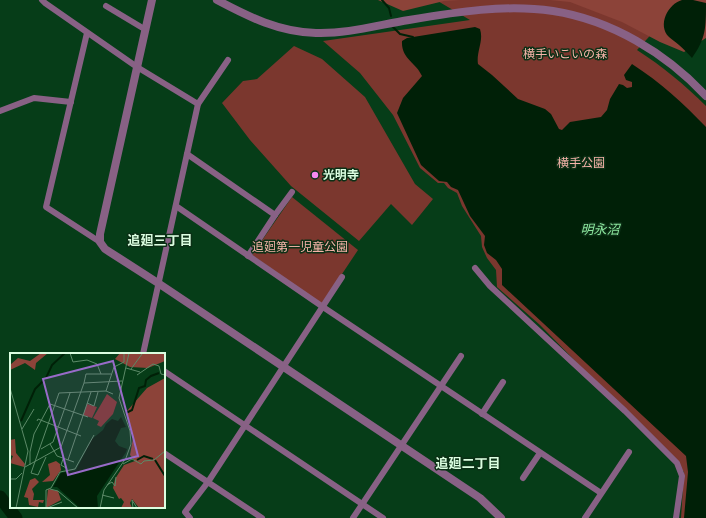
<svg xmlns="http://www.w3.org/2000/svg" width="706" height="518" font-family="'Titillium Web','Noto Sans JP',sans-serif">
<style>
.green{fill:#7b372e}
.forest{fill:#8c4339}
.water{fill:#002007}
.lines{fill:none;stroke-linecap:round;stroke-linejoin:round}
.stream{stroke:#002007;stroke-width:2}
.river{stroke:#002007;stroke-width:13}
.minor{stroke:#886185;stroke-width:6}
.tertiary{stroke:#886185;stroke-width:8}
.poi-dot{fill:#f589ee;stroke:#0c3016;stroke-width:1.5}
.labels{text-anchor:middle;stroke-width:3;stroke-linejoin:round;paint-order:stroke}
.park-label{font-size:12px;fill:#f6b4a9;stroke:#0c3016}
.poi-label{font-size:12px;font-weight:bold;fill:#dcfee1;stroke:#0c3016;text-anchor:start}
.water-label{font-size:13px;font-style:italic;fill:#8ce69e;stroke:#0c3016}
.neighbourhood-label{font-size:13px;font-weight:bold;fill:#dcfee1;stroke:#0c3016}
.inset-river{fill:none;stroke:#002007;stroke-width:2}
.inset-road{fill:none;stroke:#5c8a68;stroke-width:1}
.view{fill:#986bc9;fill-opacity:0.15;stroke:#986bc9;stroke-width:2}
.inset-edge{fill:none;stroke:#dcfee1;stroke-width:2}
</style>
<rect width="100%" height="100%" fill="#063d18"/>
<g class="green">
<path d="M436,0H673L657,28L637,50C662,66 685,85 706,106V518H681L684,472L540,325L497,287L496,270L487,258L482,247L481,236L462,206L457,193L448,188L444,183H438L420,168L393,115L360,73L323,41L470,20Z"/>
<polygon points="294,46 322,59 365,97 415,184 433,199 412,225 391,204 359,241 291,186 250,140 222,103 243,81 257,79"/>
<polygon points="292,197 358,250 322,304 252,255"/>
</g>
<g class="forest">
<polygon points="378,0 460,0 444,1 403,11"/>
<polygon points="550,0 706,0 706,38 684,52 660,42 622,22 570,2"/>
</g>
<g class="water">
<path d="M682,0H693L706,3C706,28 706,38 692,58C688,54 684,49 679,45C676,42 672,40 669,37C657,25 668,4 682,0Z"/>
<path d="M475,27L480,29C484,41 476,52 478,64L492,75L518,99L545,109L551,114L559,129L562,130L570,122L601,117L607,110L610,99L619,84L623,85L627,88L632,87V82L626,80L624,75L632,64C660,82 683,103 706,127V518H684L688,472L686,456L502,285V269L496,260L487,253L484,245L485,236L470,216L458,190L451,187L447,182L439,181L421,165L397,113L403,98L422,76C416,62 401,59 402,41L407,38Z"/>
</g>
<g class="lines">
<g class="stream">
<polyline points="382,0 389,8 391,16"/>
<polyline points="393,27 400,34 413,37"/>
</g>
<polyline class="river" points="0,497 16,518"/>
<g class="minor">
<polyline points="42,0 45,3 137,67 198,104"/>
<polyline points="106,6 146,30"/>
<polyline points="87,33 46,207 100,242"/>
<polyline points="0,111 34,98 71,102"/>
<polyline points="187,154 275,215 248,256"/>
<polyline points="176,206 323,307 601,493"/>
<polyline points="275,215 292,192"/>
<polyline points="475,268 490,286 625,411 677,463 682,476 676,518"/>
<polyline points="143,354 198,104 228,60"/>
<polyline points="164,371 383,518"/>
<polyline points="482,414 503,382"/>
<polyline points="164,453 262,518"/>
<polyline points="523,478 540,453"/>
<polyline points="190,518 185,512 208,482 342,277"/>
<polyline points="353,518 461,356"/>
<polyline points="585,518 629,452"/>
</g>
<g class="tertiary">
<polyline points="152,0 100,234 100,242 105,249 158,283 480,498 501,518"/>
<path d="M217,0C249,17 279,32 316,33C347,34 378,25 409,20C456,12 505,4 553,11C611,20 666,53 706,96"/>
</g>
</g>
<circle class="poi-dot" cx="315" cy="175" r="4"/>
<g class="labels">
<g class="park-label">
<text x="565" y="58">横手いこいの森</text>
<text x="581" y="167">横手公園</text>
<text x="300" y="251">追廻第一児童公園</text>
</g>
<g class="poi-label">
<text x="323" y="179">光明寺</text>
</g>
<g class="water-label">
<text x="600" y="234">明永沼</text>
</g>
<g class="neighbourhood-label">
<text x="160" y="245">追廻三丁目</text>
<text x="468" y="468">追廻二丁目</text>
</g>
</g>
<g transform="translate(10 353)">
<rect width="155" height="155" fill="#063d18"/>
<path d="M97,41L107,49L103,61L91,74L87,72L89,68L83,65ZM77,51L87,54L82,65L73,62Z" fill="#7b372e"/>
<path d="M31,0H38L26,10L25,17L15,10L0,17V12L8,5L20,8ZM110,0H155V8L138,15L120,14L105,6ZM155,25V155H129L122,146L120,150L122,155H111L114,149L111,145L109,146L103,135L105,126L114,112L125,108L120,102L123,85L117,58L137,35ZM5,86L6,100L15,111L14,114L0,110L3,103L0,102V87ZM46,108L50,111L51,117L43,128L32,129L40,122L38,111ZM25,125L29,129L22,136L24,141L23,147H34L33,150L29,149L28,154L19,152L18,145L14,144L20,127ZM38,136L48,138L51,147L36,155Z" fill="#8c4339"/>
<path d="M111,64L116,74L111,75L105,88L109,93L117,96L116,99L87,143L88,155H70L47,134H43L51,120L66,117L82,86L93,77L96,71L102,66L108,68Z" fill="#002007"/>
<path class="inset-river" d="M116,60L122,57L129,35L135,33L136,27L141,23L149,20M11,68L25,36L36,25L42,12L55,0M127,107L134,103L143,106M145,107L155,123"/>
<path class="inset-road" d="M60,0L63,9L77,7L87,11L91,21M116,15L130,19M121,16L132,1M127,22L143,11L149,13L151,21L155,22M74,30L76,21H101M0,35L18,98L6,155M96,38L104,14L114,9V0M77,50L84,53L88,39M27,68L28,66L71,83M12,76L24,56M40,91L47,103L64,109M31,96L43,89L60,40M36,104L28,122L21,120L49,40L96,38L103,41M53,106L51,112L56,115M58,107L81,39M113,111L122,106L131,111L134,108L144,107L155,98M20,112V99L24,81L40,51L78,64M15,114L51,94L74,30L112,28M0,126H6L12,120M97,132L102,129L105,133L106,124M40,136L48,138L68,155M92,142L104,145M36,155V137L41,135L50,119L65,116L84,82M37,155L52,149M90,155L94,137L116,105L121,91L120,78L109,45L119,0M123,155L122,147L127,155"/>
<path class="view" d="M103,8L128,103L58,122L33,26Z"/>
<rect width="155" height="155" class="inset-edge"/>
</g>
</svg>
